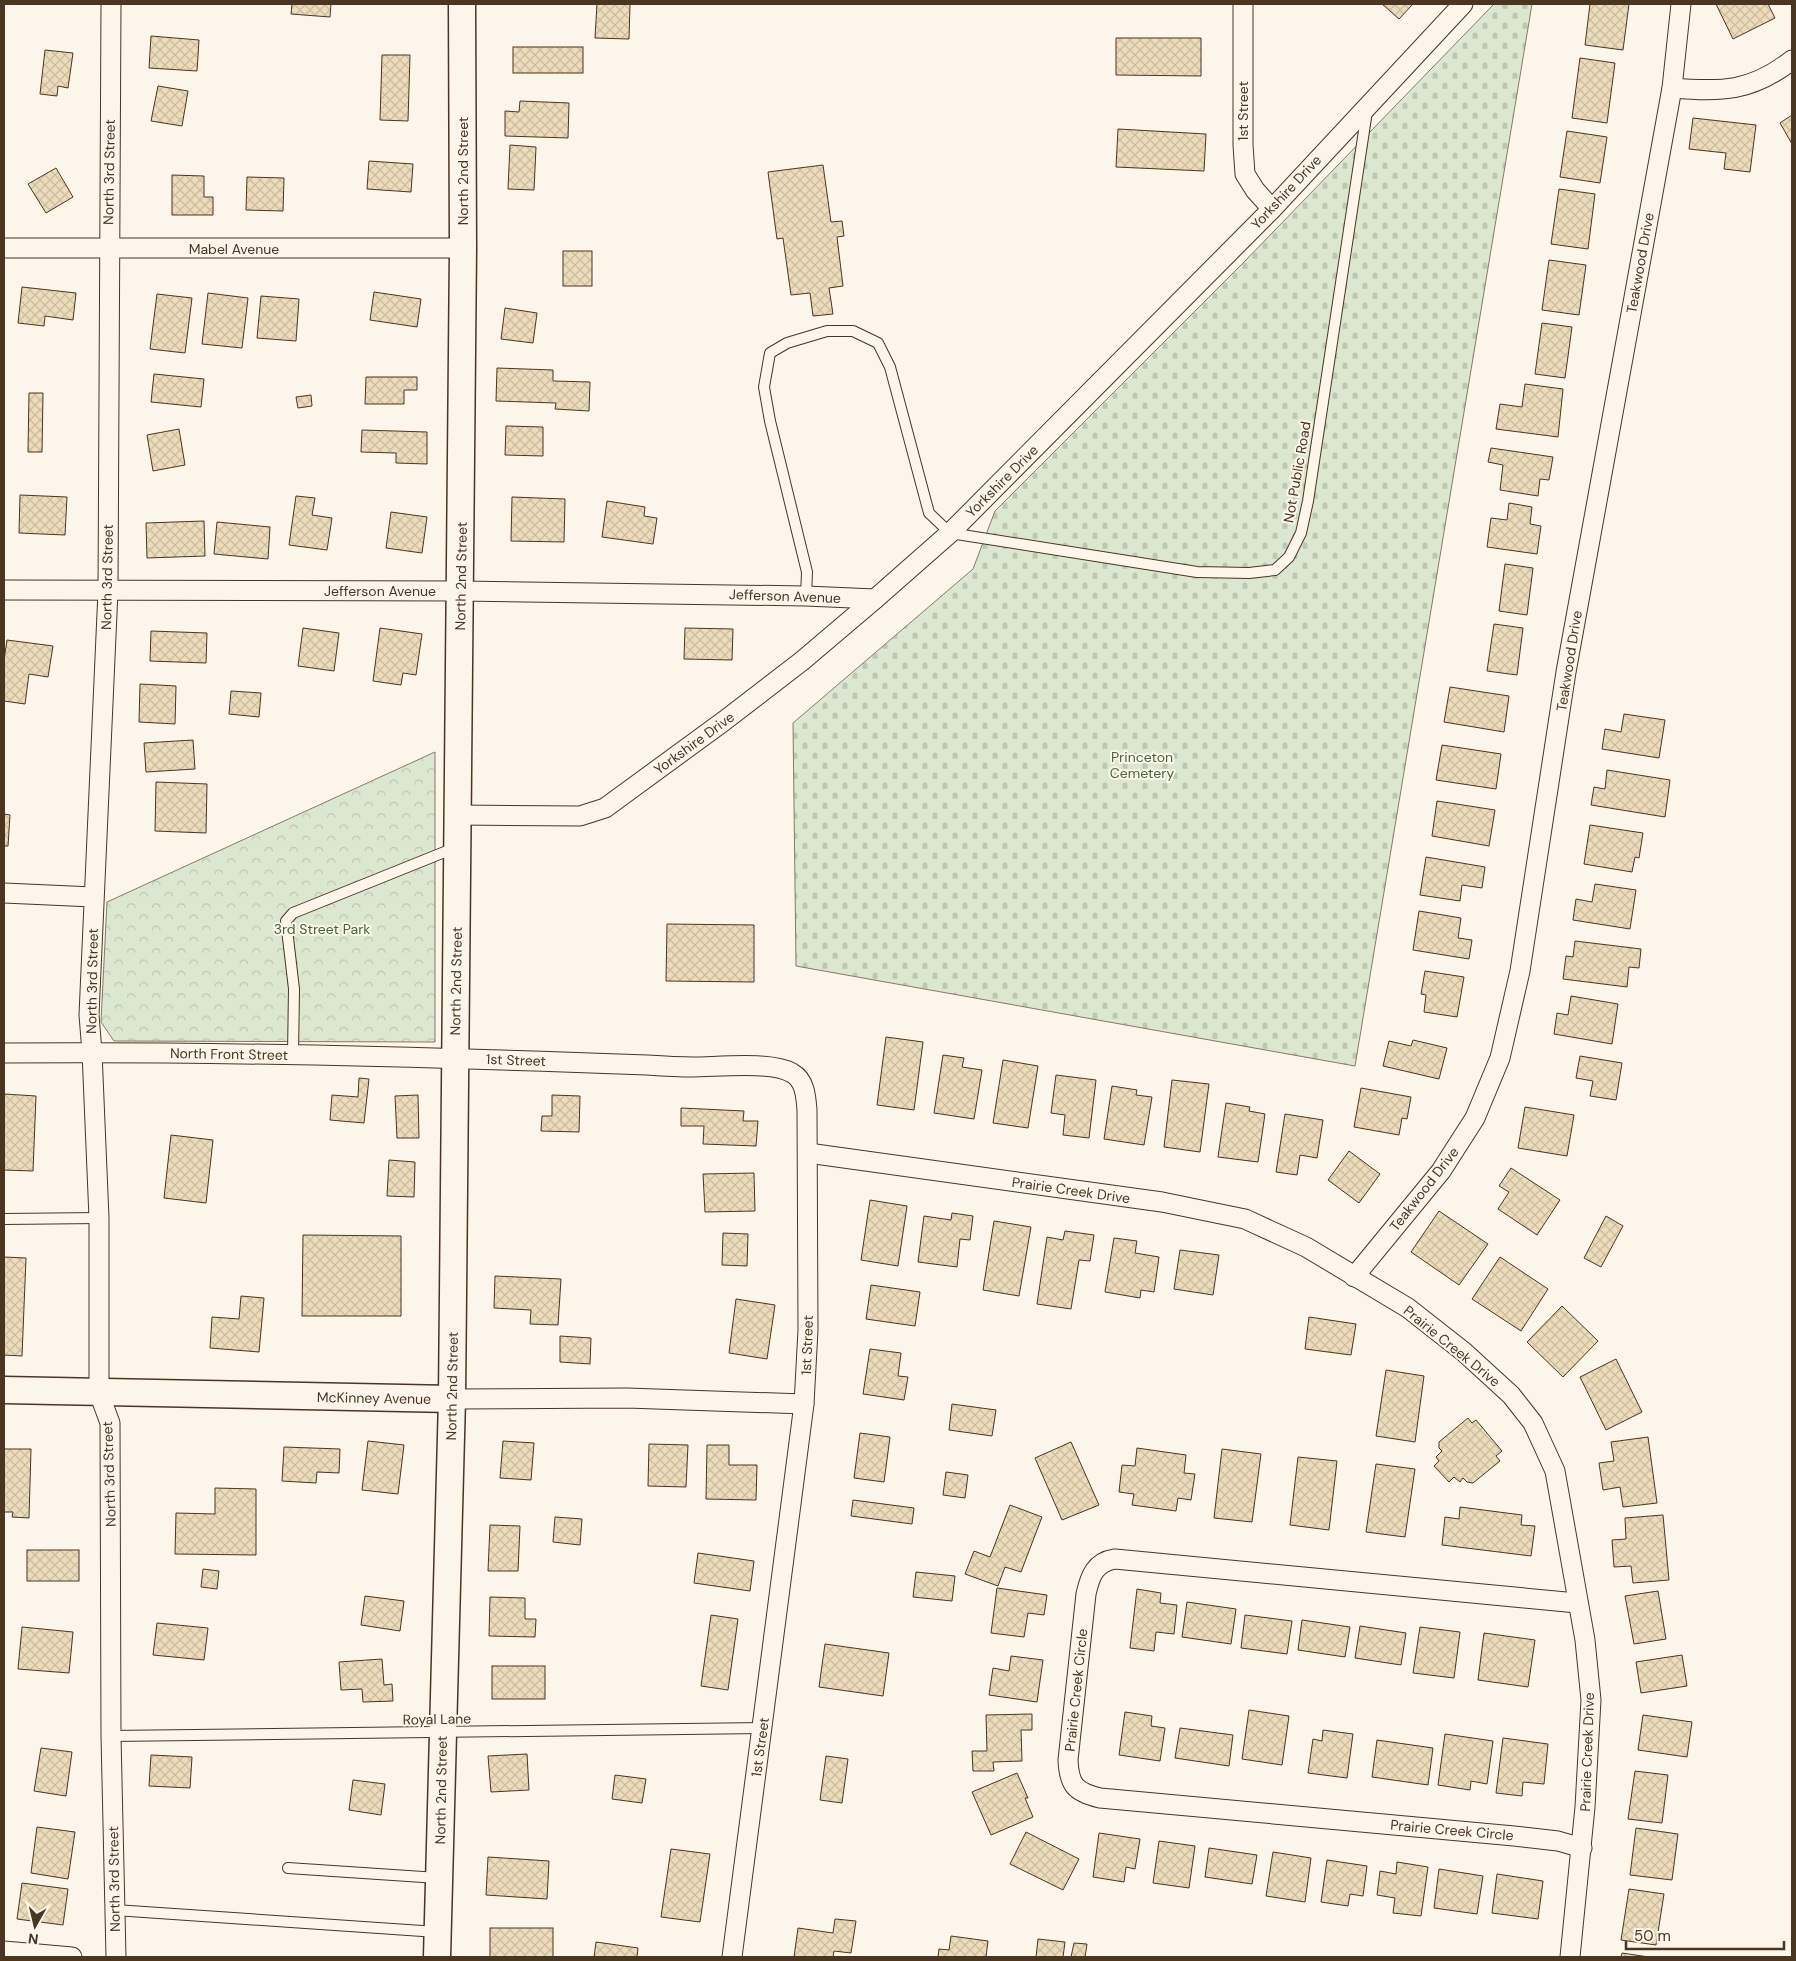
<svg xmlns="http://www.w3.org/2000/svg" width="1796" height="1961" font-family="'DM Sans',sans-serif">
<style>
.cemetery{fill:url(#cemetery-stones);stroke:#887966}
.park{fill:url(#park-crowns);stroke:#887966}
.building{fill:url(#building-cross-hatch);stroke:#4a3520}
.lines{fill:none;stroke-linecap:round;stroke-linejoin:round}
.lane-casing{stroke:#4a3520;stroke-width:12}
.street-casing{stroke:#4a3520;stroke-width:21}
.secondary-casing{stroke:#4a3520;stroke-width:29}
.lane{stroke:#fbf6e9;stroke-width:10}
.street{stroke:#fbf6e9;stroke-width:19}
.secondary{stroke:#fbf6e9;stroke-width:26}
.labels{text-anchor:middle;stroke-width:4;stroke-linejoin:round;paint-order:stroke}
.street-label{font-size:14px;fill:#4a3520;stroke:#fbf6e9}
.park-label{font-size:14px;fill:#436837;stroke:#fbf6e9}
</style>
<defs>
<pattern id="cemetery-stones" width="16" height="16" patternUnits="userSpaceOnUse" patternTransform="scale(1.25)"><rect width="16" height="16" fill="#dce7d0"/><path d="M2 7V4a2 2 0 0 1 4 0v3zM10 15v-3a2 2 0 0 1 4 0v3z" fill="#bec7b2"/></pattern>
<pattern id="park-crowns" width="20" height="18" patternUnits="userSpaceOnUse" patternTransform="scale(1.25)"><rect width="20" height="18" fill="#dce7d0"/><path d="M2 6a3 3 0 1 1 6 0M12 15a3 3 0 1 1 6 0" fill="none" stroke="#bec7b2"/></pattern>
<pattern id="building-cross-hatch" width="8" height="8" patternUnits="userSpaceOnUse" patternTransform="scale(1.25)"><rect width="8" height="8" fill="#ecdcbc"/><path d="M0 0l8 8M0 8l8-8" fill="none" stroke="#ccbda1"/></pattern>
</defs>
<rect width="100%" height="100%" fill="#fbf6e9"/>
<polygon class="cemetery" points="1494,4 1532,4 1355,1066 796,966 793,723 973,569 995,511 1244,262"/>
<polygon class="park" points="435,752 435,1042 114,1041 101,1022 107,902"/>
<g class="building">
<polygon points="292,4 331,4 330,17 291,14"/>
<polygon points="597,4 630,4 629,39 595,38"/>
<polygon points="1382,4 1413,4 1399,19"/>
<polygon points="1590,4 1629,4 1623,50 1585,45"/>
<polygon points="1716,4 1768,4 1775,18 1733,39"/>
<polygon points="151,36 199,40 197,71 149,68"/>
<polygon points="1116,38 1201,38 1201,76 1116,75"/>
<rect x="513" y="47" width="70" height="26"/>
<polygon points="45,50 73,53 68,88 58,86 57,96 40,94"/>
<polygon points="382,55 410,55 408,121 380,120"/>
<polygon points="1580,58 1615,63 1607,123 1572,118"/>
<polygon points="158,86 188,91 182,126 151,121"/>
<polygon points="520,101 569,103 568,138 505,136 505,111 519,112"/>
<polygon points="1792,115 1792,144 1780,123"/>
<polygon points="1693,118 1756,125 1750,172 1724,169 1726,153 1689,149"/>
<polygon points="1118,129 1206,134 1204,171 1116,167"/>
<polygon points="1567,131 1607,137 1600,183 1560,177"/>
<polygon points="510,145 536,147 534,190 508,189"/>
<polygon points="369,161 413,164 411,192 367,189"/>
<polygon points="823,165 831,222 842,221 844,236 837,237 843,286 829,288 833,314 813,316 810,293 791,295 783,238 777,239 768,172"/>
<polygon points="56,168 73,197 46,213 28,184"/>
<polygon points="172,175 204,176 204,197 213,197 213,215 172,215"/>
<polygon points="247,177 284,178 283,211 246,210"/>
<polygon points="1559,189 1595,194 1588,249 1551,244"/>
<rect x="563" y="251" width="29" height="35"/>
<polygon points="1549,260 1586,265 1579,315 1542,310"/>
<polygon points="22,287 76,293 73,320 45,316 44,326 18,323"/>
<polygon points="374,292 421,299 417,327 370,320"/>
<polygon points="208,293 248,298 242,348 202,344"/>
<polygon points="157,294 192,298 185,353 150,349"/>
<polygon points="261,296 299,299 296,341 257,338"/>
<polygon points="505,308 537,313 533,343 501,339"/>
<polygon points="1542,323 1572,327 1565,378 1535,374"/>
<polygon points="497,368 553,370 553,381 590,382 589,411 555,409 556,403 496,401"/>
<polygon points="154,374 204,379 201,407 151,402"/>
<polygon points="366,377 417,377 417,390 404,390 404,404 365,404"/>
<polygon points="1525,384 1563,389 1558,437 1496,429 1500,404 1522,407"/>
<polygon points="29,393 43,393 42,452 28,452"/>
<polygon points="311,395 312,406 298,408 296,397"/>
<polygon points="506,426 543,427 543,456 505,455"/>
<polygon points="179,429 185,465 153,471 147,435"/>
<polygon points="362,430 427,432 427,464 396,463 396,453 361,452"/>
<polygon points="1491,448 1553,457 1549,480 1540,479 1538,496 1500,490 1503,465 1488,462"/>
<polygon points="20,495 67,497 65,535 19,533"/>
<polygon points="296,496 315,498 312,515 332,518 327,550 289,545"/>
<polygon points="512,497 565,499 564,542 511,541"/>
<polygon points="607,501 645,507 644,516 657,518 653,544 602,537"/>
<polygon points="1509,503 1532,507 1530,524 1541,526 1537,554 1487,547 1491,518 1507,520"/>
<polygon points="391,512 427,517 422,553 386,548"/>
<polygon points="204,521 205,556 147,558 146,523"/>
<polygon points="217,522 270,527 268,559 214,554"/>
<polygon points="1505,564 1533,568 1527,615 1499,611"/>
<polygon points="1494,624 1523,628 1517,675 1487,671"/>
<polygon points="303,628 339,633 334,671 298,666"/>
<polygon points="380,628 422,634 416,675 403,673 401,685 373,681"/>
<polygon points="685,628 733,629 732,660 684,659"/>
<polygon points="151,631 207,633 206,663 150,661"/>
<polygon points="7,640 53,646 48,677 29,674 25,704 4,701 4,660"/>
<polygon points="140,684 176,686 175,724 139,722"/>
<polygon points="1450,687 1509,696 1504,732 1444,722"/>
<polygon points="231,691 261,693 259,717 229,714"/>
<polygon points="1624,714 1665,720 1659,758 1602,749 1605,729 1621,732"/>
<polygon points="193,740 195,769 146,772 144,743"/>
<polygon points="1442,745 1501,754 1496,789 1436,780"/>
<polygon points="1607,770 1670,780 1665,817 1591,805 1594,787 1605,789"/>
<polygon points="156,782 207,784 206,833 155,831"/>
<polygon points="1437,801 1495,810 1489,846 1432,836"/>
<polygon points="4,814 10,815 8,846 4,846"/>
<polygon points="1590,825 1643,833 1639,858 1635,857 1632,872 1584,864"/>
<polygon points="1426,857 1485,867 1482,888 1462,885 1460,901 1420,895"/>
<polygon points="1595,884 1636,890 1630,929 1573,920 1576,899 1592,902"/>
<polygon points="1419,911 1461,918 1458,938 1472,940 1469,959 1413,950"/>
<polygon points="667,924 754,925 754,982 666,981"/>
<polygon points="1575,941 1641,949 1639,968 1629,967 1627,987 1563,979 1566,956 1573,957"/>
<polygon points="1425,971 1464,977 1457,1017 1424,1012 1426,995 1421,994"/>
<polygon points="1571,996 1618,1004 1612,1044 1554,1034 1557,1013 1568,1015"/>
<polygon points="886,1037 923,1042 914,1110 877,1105"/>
<polygon points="1413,1040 1447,1048 1439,1079 1383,1066 1389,1041 1411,1046"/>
<polygon points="943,1055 964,1058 962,1067 982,1070 974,1119 934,1113"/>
<polygon points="1580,1056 1622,1063 1616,1100 1590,1096 1593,1081 1576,1078"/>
<polygon points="1003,1060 1038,1066 1028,1128 993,1123"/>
<polygon points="1056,1075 1096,1080 1089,1138 1063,1135 1065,1115 1051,1113"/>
<polygon points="359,1078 369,1079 364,1123 330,1120 332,1095 358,1097"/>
<polygon points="1172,1080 1209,1084 1200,1152 1164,1147"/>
<polygon points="1112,1086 1137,1090 1136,1095 1152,1097 1144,1145 1104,1139"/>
<polygon points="1361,1088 1411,1097 1407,1119 1402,1118 1399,1135 1354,1127"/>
<polygon points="4,1094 36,1096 33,1171 4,1170"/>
<polygon points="418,1095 419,1138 397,1138 395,1096"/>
<polygon points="552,1095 580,1096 579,1132 541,1131 542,1116 552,1116"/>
<polygon points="1226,1103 1250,1107 1249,1111 1265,1114 1258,1162 1218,1157"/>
<polygon points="1525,1107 1574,1115 1567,1156 1518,1148"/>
<polygon points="681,1108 744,1111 743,1121 758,1121 756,1146 703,1144 704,1126 681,1126"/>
<polygon points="1285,1114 1323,1120 1317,1158 1300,1155 1297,1175 1276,1172"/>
<polygon points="171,1135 213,1140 206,1203 164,1198"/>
<polygon points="1349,1151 1380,1174 1359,1203 1328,1180"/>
<polygon points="389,1160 415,1162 414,1197 387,1196"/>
<polygon points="1511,1168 1560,1200 1537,1235 1498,1209 1509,1192 1499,1186"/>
<polygon points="754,1173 755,1211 705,1212 703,1174"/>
<polygon points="870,1200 907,1206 898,1266 861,1260"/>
<polygon points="1439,1211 1488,1244 1459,1285 1411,1252"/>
<polygon points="952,1213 973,1216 970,1240 960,1239 957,1267 918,1262 924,1216 951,1220"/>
<polygon points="1606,1216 1623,1226 1601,1267 1584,1258"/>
<polygon points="994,1221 1031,1227 1019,1296 983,1290"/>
<polygon points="1065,1231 1094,1235 1090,1261 1079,1260 1071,1309 1037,1304 1047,1237 1063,1240"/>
<polygon points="723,1233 748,1234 747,1266 722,1265"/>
<polygon points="303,1235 401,1236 401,1316 302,1316"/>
<polygon points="1114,1238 1137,1241 1135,1253 1159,1257 1154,1292 1141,1290 1140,1298 1105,1292"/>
<polygon points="1180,1250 1219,1255 1213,1295 1174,1289"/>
<polygon points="4,1257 26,1258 22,1356 4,1355"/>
<polygon points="1500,1257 1548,1289 1521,1331 1472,1299"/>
<polygon points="495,1276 561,1279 558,1325 530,1324 531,1310 494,1308"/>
<polygon points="871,1285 920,1292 915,1326 866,1319"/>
<polygon points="241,1296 264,1298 259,1352 210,1348 212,1317 239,1319"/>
<polygon points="736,1299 775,1305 767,1359 729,1353"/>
<polygon points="1562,1306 1598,1341 1563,1377 1527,1342"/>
<polygon points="1309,1317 1356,1324 1351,1355 1305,1349"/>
<polygon points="560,1336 591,1338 590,1364 560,1362"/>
<polygon points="870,1349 901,1353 898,1376 908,1377 904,1400 863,1394"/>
<polygon points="1616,1359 1642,1412 1606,1430 1580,1377"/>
<polygon points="1386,1370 1424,1376 1415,1442 1376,1436"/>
<polygon points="952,1404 996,1410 992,1436 949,1430"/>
<polygon points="1468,1418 1472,1423 1476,1420 1502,1451 1496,1456 1500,1461 1473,1483 1467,1482 1463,1478 1460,1482 1454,1477 1449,1482 1434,1466 1439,1461 1436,1457 1442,1451 1439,1448 1439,1442"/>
<polygon points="860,1433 890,1437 884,1482 854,1478"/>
<polygon points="1648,1437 1657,1503 1623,1507 1620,1487 1603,1490 1599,1463 1614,1461 1611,1442"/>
<polygon points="368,1441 404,1445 398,1494 362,1490"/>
<polygon points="503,1441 534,1443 531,1480 500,1478"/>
<polygon points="1071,1442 1099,1505 1062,1520 1035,1458"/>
<polygon points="649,1444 688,1445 686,1487 648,1486"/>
<polygon points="707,1445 729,1445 729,1465 757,1465 756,1500 706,1499"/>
<polygon points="284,1447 340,1449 339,1473 317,1472 316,1483 282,1481"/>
<polygon points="1137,1448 1186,1455 1184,1473 1195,1474 1191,1500 1178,1498 1176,1511 1132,1505 1134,1494 1119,1492 1122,1465 1135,1466"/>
<polygon points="4,1449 31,1449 29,1518 12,1517 13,1512 4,1512"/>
<polygon points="1222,1449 1261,1454 1252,1522 1214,1518"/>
<polygon points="1298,1457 1337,1461 1329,1530 1290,1525"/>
<polygon points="1376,1464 1415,1469 1405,1537 1366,1532"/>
<polygon points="946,1472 968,1475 965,1498 943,1495"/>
<polygon points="215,1488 256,1489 256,1555 175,1554 176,1513 215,1514"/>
<polygon points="853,1500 914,1508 912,1524 851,1516"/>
<polygon points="1010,1505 1042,1517 1021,1572 1005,1567 998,1586 965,1574 974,1551 990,1557"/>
<polygon points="1460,1507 1522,1515 1521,1525 1535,1526 1531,1556 1442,1545 1445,1517 1459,1519"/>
<polygon points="1663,1515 1669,1580 1633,1583 1631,1566 1614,1567 1612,1540 1626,1539 1625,1518"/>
<polygon points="555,1517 582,1519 580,1545 553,1542"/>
<polygon points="490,1525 520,1526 518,1571 488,1571"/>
<rect x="27" y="1550" width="52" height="31"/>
<polygon points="698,1553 754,1561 750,1591 694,1583"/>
<polygon points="203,1569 219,1571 217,1589 201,1587"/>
<polygon points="916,1572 955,1576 952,1601 913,1597"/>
<polygon points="997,1588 1047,1595 1044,1615 1028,1613 1024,1637 991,1633"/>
<polygon points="1137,1589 1161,1593 1160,1603 1177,1605 1174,1634 1156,1632 1154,1651 1130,1648"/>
<polygon points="1658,1591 1666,1639 1634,1644 1625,1596"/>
<polygon points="365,1596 404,1601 400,1631 361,1625"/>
<polygon points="490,1597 525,1598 525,1619 536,1619 535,1637 489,1636"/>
<polygon points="1187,1602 1236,1609 1231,1644 1182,1637"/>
<polygon points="711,1615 738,1619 728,1690 701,1686"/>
<polygon points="1245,1615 1292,1621 1287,1654 1241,1648"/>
<polygon points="1302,1620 1350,1627 1345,1657 1298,1650"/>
<polygon points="157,1623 208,1628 204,1660 153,1655"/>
<polygon points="1360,1626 1406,1633 1401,1665 1355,1658"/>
<polygon points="22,1627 73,1632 69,1673 18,1669"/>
<polygon points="1420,1627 1460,1632 1454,1678 1413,1673"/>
<polygon points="1484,1633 1535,1640 1528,1687 1478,1680"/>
<polygon points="825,1644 889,1653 883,1696 819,1687"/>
<polygon points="1682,1655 1687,1686 1641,1693 1636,1662"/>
<polygon points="1011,1656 1043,1660 1037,1702 989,1695 993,1668 1009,1671"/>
<polygon points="382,1659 384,1685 392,1684 393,1701 363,1702 362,1689 341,1690 339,1662"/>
<rect x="492" y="1666" width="53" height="33"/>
<polygon points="1249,1710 1289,1716 1282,1765 1242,1759"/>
<polygon points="1125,1712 1152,1716 1151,1726 1165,1728 1160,1761 1119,1755"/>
<polygon points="1032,1714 1032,1730 1021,1730 1022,1761 993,1762 994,1771 973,1771 972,1751 987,1751 986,1715"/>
<polygon points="1643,1715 1692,1722 1687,1757 1638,1750"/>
<polygon points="1180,1728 1233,1735 1229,1766 1175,1758"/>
<polygon points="1323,1730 1353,1734 1347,1778 1308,1773 1313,1739 1322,1741"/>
<polygon points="1445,1734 1493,1741 1487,1784 1471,1781 1470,1790 1438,1785"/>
<polygon points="1503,1738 1548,1744 1544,1784 1523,1782 1522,1796 1496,1793"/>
<polygon points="1377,1740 1433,1748 1428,1785 1372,1777"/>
<polygon points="41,1748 72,1752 66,1796 34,1791"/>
<polygon points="527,1754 529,1790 491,1792 488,1756"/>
<polygon points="151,1755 192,1757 190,1788 149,1786"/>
<polygon points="826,1756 848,1759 842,1803 820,1800"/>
<polygon points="1635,1771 1668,1775 1662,1823 1628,1819"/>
<polygon points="1017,1773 1028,1798 1025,1798 1033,1817 991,1835 972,1792"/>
<polygon points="615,1775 646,1779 642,1803 612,1799"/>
<polygon points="353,1780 385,1784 381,1815 349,1810"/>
<polygon points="37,1827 75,1832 68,1879 31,1873"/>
<polygon points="1636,1828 1678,1834 1672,1880 1630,1875"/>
<polygon points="1026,1832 1079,1859 1063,1890 1010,1864"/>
<polygon points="1099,1833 1140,1839 1135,1869 1126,1867 1124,1882 1093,1877"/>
<polygon points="1159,1841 1195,1846 1189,1888 1153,1883"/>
<polygon points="1209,1848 1257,1855 1252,1884 1205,1877"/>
<polygon points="671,1849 710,1854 700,1922 661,1917"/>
<polygon points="1273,1852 1311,1858 1305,1902 1266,1896"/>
<polygon points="488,1857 549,1861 547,1899 486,1895"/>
<polygon points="1327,1860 1367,1866 1363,1896 1350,1894 1348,1906 1321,1902"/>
<polygon points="1397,1862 1428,1867 1421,1916 1393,1913 1395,1898 1377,1895 1380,1871 1396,1874"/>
<polygon points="1439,1869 1483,1876 1477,1914 1434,1908"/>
<polygon points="1497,1874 1543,1881 1538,1919 1492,1913"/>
<polygon points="22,1883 68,1889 63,1925 17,1919"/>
<polygon points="1629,1889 1664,1894 1656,1945 1621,1940"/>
<polygon points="835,1919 856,1921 851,1953 834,1951 833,1957 794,1957 798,1928 833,1933"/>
<rect x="490" y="1928" width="63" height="29"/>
<polygon points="951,1936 988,1941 986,1957 938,1957 939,1949 949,1950"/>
<polygon points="1038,1939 1065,1942 1063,1957 1036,1957"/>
<polygon points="596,1942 638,1948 637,1957 594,1957"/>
<polygon points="1074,1943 1087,1944 1085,1957 1071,1957"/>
<polygon points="1622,1953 1649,1957 1621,1957"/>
</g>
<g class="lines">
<g class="lane-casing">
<g id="lane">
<polyline points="806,596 807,572 770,421 764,387 770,353 787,343 827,331 853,331 878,343 890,367 929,513 950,533 1197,572 1249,573 1275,570 1289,557 1301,533 1308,501 1367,111"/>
<polyline points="293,1055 294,989 286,921 293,913 457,847"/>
<polyline points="4,1219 99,1218"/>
<polyline points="111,1736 763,1728"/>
<polyline points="288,1868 438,1878"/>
<polyline points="115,1910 437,1932"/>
</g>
</g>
<g class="street-casing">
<g id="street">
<polyline points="111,4 108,591 89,1015 92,1052 99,1218 99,1393 110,1423 111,1736 116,1957"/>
<polyline points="1243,4 1243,145 1245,174 1255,190 1272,209"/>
<path d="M1672,88C1722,92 1751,92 1792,60"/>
<polyline points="4,248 463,248"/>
<polyline points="4,590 461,591 806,596 875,599"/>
<polyline points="458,815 580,816 605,808 724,721 802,661 875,599 950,533 1272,209 1463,4"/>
<polyline points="4,893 93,897"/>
<path d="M4,1053C218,1051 433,1057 647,1065C662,1066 678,1067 693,1067C717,1067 772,1061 792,1073C805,1080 806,1097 807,1110L808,1330L804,1404L732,1957"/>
<polyline points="808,1153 1162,1202 1245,1219 1306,1247 1408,1308 1464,1352 1511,1395 1533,1423 1555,1471 1585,1640 1591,1700 1585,1807 1570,1957"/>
<polyline points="1354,1277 1441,1171 1475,1118 1500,1058 1520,971 1566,672 1672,88 1681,4"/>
<polyline points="452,1399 627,1398 804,1404"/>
<path d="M1577,1603L1115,1559C1095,1562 1090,1576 1086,1594L1068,1760C1069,1785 1075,1792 1100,1798L1514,1836L1558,1841L1582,1848"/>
<polyline points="4,1951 72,1957"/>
</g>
</g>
<g class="secondary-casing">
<g id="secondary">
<polyline points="4,1390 452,1399"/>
<polyline points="437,1957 452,1399 463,248 462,4"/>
</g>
</g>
<use href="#lane" class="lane"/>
<use href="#street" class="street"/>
<use href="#secondary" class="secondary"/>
</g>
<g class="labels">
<g class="street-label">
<text transform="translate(1243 111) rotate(-90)" y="5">1st Street</text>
<text transform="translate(463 171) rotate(-90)" y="5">North 2nd Street</text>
<text transform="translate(109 172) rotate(-89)" y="5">North 3rd Street</text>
<text transform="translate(1286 192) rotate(-47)" y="5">Yorkshire Drive</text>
<text x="234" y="254">Mabel Avenue</text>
<text transform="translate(1640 263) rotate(-80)" y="5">Teakwood Drive</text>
<text transform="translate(1297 472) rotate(-80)" y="5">Not Public Road</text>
<text transform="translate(1002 481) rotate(-45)" y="5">Yorkshire Drive</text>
<text transform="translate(461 576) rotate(-89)" y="5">North 2nd Street</text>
<text transform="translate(107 577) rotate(-89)" y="5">North 3rd Street</text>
<text x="380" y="596">Jefferson Avenue</text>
<text transform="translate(785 596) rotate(2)" y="5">Jefferson Avenue</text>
<text transform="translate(1569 661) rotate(-81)" y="5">Teakwood Drive</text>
<text transform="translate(694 743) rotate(-36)" y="5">Yorkshire Drive</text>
<text transform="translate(92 981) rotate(-89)" y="5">North 3rd Street</text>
<text transform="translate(456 981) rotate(-89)" y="5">North 2nd Street</text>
<text transform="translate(229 1054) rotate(1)" y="5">North Front Street</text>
<text transform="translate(516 1060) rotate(2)" y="5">1st Street</text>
<text transform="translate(1424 1189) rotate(-52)" y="5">Teakwood Drive</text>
<text transform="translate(1071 1190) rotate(8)" y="5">Prairie Creek Drive</text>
<text transform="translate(807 1345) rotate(-88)" y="5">1st Street</text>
<text transform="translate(1452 1346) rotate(39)" y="5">Prairie Creek Drive</text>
<text transform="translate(452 1386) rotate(-89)" y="5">North 2nd Street</text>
<text transform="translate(374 1398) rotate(1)" y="5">McKinney Avenue</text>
<text transform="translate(109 1474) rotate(-92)" y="5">North 3rd Street</text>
<text transform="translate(1076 1690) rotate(-84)" y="5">Prairie Creek Circle</text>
<text transform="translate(437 1719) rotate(-1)" y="5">Royal Lane</text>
<text transform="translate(760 1747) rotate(-82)" y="5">1st Street</text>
<text transform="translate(1587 1752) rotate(-88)" y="5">Prairie Creek Drive</text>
<text transform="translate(441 1790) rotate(-89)" y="5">North 2nd Street</text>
<text transform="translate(1452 1830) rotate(5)" y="5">Prairie Creek Circle</text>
<text transform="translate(114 1879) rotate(-91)" y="5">North 3rd Street</text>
</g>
<g class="park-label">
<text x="1142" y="762">Princeton<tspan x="1142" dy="16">Cemetery</tspan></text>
<text x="322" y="934">3rd Street Park</text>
</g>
</g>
<rect width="1796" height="1961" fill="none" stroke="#4a3520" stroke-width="10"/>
<g transform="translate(35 1926) rotate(188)" stroke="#fbf6e9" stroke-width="4" paint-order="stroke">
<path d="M0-4L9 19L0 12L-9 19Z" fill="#4a3520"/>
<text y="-8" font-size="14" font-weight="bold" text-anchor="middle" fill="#4a3520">N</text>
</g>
<path d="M1626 1941v8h158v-8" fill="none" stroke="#4a3520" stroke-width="2.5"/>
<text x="1634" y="1941" font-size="15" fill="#4a3520" stroke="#fbf6e9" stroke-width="4" paint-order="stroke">50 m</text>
</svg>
